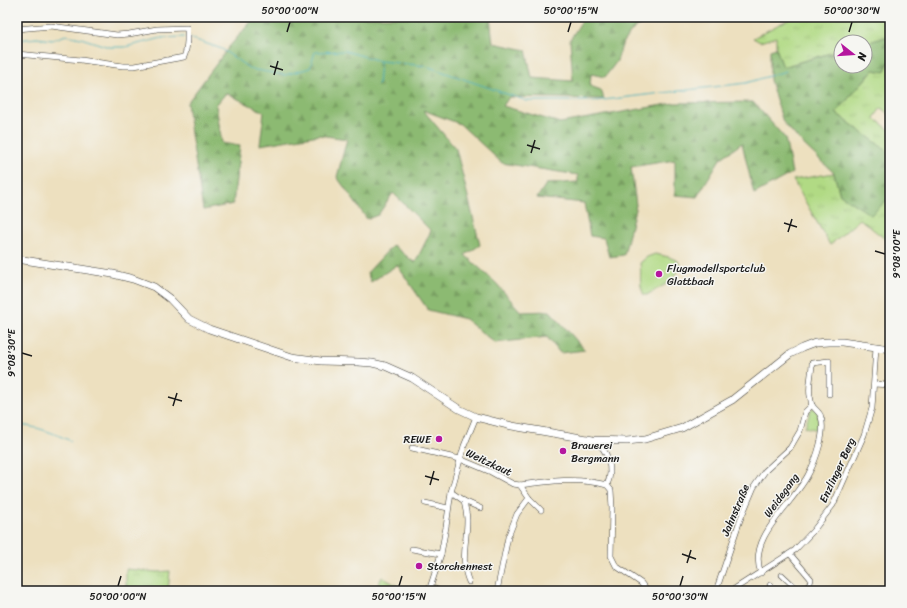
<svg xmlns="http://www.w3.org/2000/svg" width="907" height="608" font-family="Sriracha,sans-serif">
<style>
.grass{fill:url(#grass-tufts);stroke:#667b50}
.forest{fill:url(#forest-firs);stroke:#546b47}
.green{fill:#b1da84;stroke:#667b50}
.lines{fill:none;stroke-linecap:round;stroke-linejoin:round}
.stream{stroke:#3cacb9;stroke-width:1}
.minor-casing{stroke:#3b3934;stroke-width:6}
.major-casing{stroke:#3b3934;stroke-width:8}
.minor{stroke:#fff;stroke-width:5}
.major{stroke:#fff;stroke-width:7}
.ticks{fill:none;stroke:#1c1c1c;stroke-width:1.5}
.poi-dot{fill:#b5179e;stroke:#f6f6f2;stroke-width:1.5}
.labels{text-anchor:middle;stroke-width:3;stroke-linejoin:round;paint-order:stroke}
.poi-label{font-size:11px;fill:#1c1c1c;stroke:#f6f6f2;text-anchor:start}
.street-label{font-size:11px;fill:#1c1c1c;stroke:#f6f6f2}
.neatline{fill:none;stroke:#1c1c1c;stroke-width:1.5}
.ticks-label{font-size:10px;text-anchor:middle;fill:#1c1c1c}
</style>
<defs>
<pattern id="grass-tufts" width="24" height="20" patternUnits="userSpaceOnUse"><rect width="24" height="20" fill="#b1da84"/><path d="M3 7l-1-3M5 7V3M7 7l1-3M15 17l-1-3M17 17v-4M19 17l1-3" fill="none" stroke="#98ba71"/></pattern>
<pattern id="forest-firs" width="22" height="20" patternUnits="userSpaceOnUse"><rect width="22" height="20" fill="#8cba72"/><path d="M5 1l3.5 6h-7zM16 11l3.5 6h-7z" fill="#789f62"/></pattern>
</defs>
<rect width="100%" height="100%" fill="#f6f6f2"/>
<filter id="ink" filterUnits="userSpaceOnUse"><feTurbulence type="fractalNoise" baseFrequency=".025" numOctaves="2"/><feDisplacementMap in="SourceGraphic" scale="8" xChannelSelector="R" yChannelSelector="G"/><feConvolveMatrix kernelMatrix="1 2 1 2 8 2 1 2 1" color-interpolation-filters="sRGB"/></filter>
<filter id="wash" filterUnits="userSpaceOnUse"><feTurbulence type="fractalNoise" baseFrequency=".012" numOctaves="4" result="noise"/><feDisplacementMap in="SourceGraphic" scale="16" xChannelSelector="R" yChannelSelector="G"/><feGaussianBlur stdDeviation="0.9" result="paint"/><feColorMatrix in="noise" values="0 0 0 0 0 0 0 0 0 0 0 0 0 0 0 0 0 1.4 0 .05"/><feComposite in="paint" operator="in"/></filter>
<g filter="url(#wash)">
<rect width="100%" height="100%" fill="#ede0bf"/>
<g class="grass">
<polygon points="793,17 890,17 890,38 886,37 865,43 841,42 841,50 782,67 776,48 776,37 760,42 753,38"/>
<polygon points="889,60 890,61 890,115 881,108 874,118 890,130 890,153 836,113 873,70"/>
<polygon points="834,173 840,195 890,200 890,243 860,219 830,245 793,180"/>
<polygon points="126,569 157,572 170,571 168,591 126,591"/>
</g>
<g class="forest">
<polygon points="255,17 275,17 277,20 281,17 490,17 493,43 526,50 532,78 573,81 570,40 584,17 648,17 660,19 636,26 623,42 617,61 605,77 591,74 590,86 601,90 604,99 509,97 503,106 560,123 674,103 753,102 785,138 792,173 754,194 742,143 720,159 697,197 675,195 675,160 631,167 636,205 624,255 609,257 604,238 590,236 584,203 537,198 546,184 578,182 578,175 502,163 460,124 423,110 456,149 480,245 465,255 496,283 521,312 550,311 585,350 560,353 547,337 495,343 465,319 428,310 397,265 371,282 367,273 393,245 415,263 431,231 393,193 378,215 367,219 337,177 347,139 319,135 260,145 264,112 226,93 216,105 222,143 240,146 233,204 203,210 191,134 187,103 229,47"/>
<polygon points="886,37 890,38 890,61 889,61 885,72 873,70 836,113 890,153 890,200 888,199 871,215 840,195 834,173 800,141 783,122 770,80 770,50 776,48 783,67 841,50 841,66 865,66 865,43"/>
</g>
<g class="green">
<path d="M655,254L669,257L678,261L680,265C672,285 664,284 647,295H644C638,283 642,275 640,263L647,257Z"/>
<polygon points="814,408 818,413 819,430 805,427 811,409"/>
<polygon points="382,577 406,591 375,591"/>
</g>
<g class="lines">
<g class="stream">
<polyline points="190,38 222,49 250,69 285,75 310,68 315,52 345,51 380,61 426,66 527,101 595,101 746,83 786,71"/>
<polyline points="17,40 37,38 52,40 66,35 81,38 109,47 125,47 162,38 184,37"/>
<polyline points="378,85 380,62"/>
<path d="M17,425C37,426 53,433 71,441"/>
</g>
</g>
</g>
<g filter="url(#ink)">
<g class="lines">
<g class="minor-casing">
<g id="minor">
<path d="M17,29L51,26L117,35L129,34L157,29L187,28C187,38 188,49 184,57L134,66H123L81,60L17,54"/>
<polyline points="874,384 890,385"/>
<path d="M594,440C608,449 614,470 607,485"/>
<path d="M412,448L460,459L491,472L513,484L520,485C548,481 579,477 607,485"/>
<polyline points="520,485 529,498 541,510"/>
<polyline points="607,485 611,490 612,508 611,556 616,566 641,583 647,591"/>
<path d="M451,492L464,501C465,507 467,514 467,520C467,541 460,562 469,582"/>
<polyline points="464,501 480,508"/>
<polyline points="425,503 448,508"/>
<polyline points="412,549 441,554"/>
<polyline points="790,554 811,579 810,583 801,591"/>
<path d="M761,573C746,537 795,503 809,473C816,460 826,432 821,417C820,412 815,410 812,405C811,403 811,399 810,396C808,386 812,373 812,363L829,361V394"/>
<polyline points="782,575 799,591"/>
<polyline points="770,585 776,591"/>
<polyline points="431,587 439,591"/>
<polyline points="429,591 441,554 446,527 451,492 464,446 476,417"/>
<polyline points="497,591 508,537 517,514 529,498"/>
<polyline points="716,591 740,520 754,487 765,471 790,448 800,431 805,412 812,405"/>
<polyline points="731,591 795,550 813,531 833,505 864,435 872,408 876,347"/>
</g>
</g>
<g class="major-casing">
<polyline id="major" points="17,259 113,274 133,279 154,287 170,299 189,319 209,329 292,357 321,361 358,362 372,363 385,366 412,378 459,409 476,417 512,426 593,440 627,441 645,439 682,428 732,400 790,354 802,348 815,343 828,342 842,342 890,349"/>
</g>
<use href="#minor" class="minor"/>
<use href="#major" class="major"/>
</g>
</g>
<path class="ticks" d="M287,32L290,22M568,32L571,22M849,32L852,22M270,66L283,70M274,75L278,61M527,145L540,149M531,153L535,140M784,223L797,227M788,232L792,219M875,251L885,254M22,353L32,356M168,397L182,401M173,406L177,393M425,476L439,480M430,485L434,471M682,554L696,559M687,563L691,550M118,586L121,576M399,586L402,576M680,586L683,576"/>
<g class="poi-dot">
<circle cx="659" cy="274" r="4"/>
<circle cx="439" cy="439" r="4"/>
<circle cx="563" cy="451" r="4"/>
<circle cx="419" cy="566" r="4"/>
</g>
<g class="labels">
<g class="poi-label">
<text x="667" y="272">Flugmodellsportclub<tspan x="667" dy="13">Glattbach</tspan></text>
<text x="431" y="443" text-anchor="end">REWE</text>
<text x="571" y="449">Brauerei<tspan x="571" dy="13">Bergmann</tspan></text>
<text x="427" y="570">Storchennest</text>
</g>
<g class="street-label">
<text transform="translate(489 462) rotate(25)" y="4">Weitzkaut</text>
<text transform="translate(837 470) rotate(-65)" y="4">Enzlinger Berg</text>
<text transform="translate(781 495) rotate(-54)" y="4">Weidegang</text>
<text transform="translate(735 510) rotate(-67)" y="4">Jahnstraße</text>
</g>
</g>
<rect width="907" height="608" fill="none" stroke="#f6f6f2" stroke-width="44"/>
<g transform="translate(853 54) rotate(107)"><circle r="19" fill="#f6f6f2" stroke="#9f9f9c"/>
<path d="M0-3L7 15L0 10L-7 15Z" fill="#b5179e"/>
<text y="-6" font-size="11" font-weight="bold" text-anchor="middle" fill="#1c1c1c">N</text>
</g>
<rect x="22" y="22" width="863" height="564" class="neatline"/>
<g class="ticks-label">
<text x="290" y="14">50°00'00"N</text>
<text x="571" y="14">50°00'15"N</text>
<text x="852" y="14">50°00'30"N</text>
<text transform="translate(896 254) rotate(-90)" y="4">9°08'00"E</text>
<text transform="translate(11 353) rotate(-90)" y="4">9°08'30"E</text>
<text x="118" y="600">50°00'00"N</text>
<text x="399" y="600">50°00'15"N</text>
<text x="680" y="600">50°00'30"N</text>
</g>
</svg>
